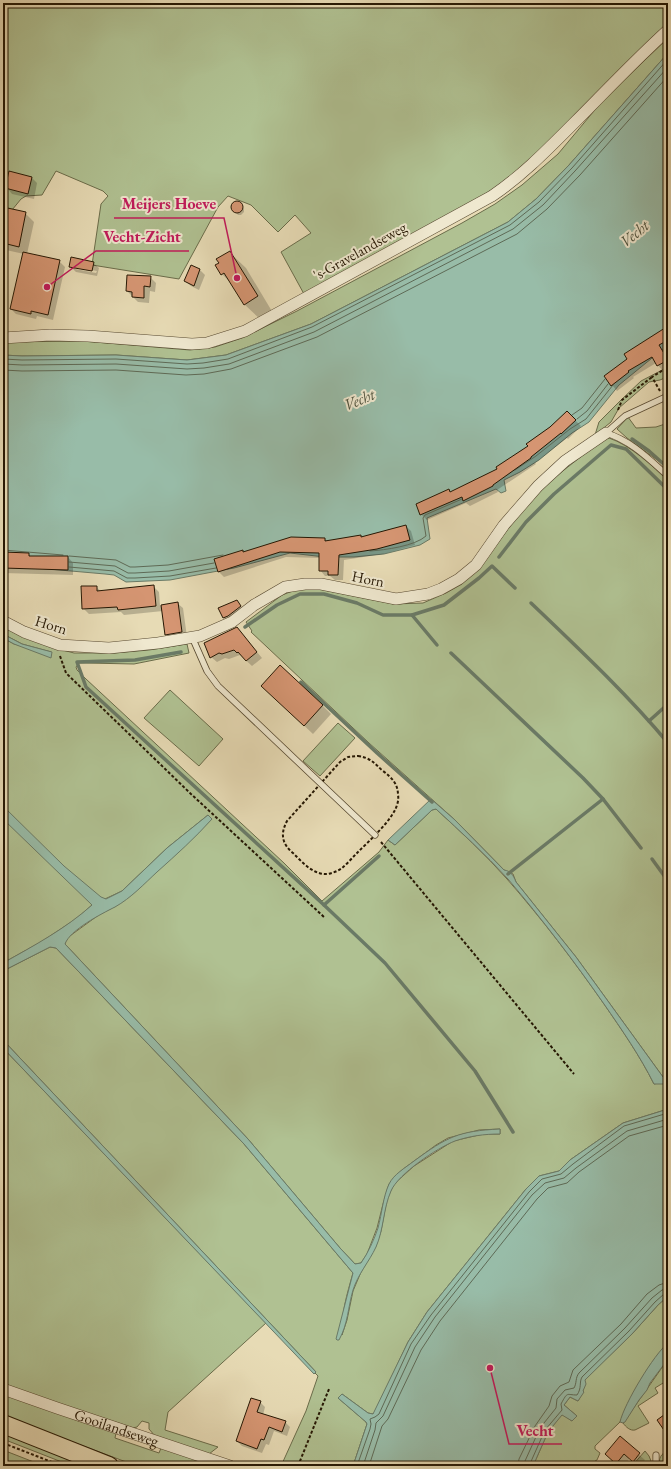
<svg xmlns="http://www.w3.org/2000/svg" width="671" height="1469" font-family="'EB Garamond',serif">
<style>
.green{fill:#b0c192;stroke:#6a6c4a}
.water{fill:#98bca8;stroke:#6a7a66}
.shadow{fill:#0003;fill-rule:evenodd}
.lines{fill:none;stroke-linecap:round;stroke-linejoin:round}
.shore{stroke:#5e6a56;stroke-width:1}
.stream{stroke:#6a7a66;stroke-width:3.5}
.building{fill:#d59572;stroke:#251703}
.service-casing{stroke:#564830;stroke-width:7}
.minor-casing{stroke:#564830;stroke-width:12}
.primary-casing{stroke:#251703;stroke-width:20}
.path{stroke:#251703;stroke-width:2;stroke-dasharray:3 2;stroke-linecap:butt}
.service{stroke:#efe8cf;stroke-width:5.5}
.minor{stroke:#efe8cf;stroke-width:11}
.primary{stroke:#e7dbb5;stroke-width:18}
.labels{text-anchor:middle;stroke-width:4;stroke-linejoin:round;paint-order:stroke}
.street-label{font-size:15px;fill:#251703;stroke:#efe8cf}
.water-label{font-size:16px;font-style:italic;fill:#4d513d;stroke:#efe8cf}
.leader{fill:none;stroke:#c2185b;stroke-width:1.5}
.callout-dot{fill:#c2185b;stroke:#efe8cf;stroke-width:1.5}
.callout-label{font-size:16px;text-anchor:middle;font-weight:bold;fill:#c2185b;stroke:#efe8cf;stroke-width:4;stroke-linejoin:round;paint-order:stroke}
</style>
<rect width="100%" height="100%" fill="#e7dbb5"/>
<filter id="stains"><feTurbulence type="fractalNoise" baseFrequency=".005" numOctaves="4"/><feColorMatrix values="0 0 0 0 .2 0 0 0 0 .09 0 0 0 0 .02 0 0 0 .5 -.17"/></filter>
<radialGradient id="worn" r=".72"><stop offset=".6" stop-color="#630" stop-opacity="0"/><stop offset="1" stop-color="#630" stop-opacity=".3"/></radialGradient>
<g class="green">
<polygon points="3,3 668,3 668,23 527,163 496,187 471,203 304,294 281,252 311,233 295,215 278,232 251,205 228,196 218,207 179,279 92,265 101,204 108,196 103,191 56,171 42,195 26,196 21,199 3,221"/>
<polygon points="668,38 668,53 569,165 536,199 508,222 311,324 226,355 187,360 116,355 22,356 3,355 4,342 83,341 190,350 215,347 242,338 297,311 462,223 495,204 522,185 558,154 604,99"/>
<polygon points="668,367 668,378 667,377 660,380 649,382 619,408 611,422 595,435 599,422 621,400 641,381"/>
<polygon points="628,417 636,428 656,427 668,423 668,468 627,438 617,429"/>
<path d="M609,438C630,445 653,466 668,481V1078L663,1077L576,957L516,882L513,874L504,870L455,820L369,743L251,632L252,631L246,622L282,595L298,589L314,588L394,604L423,603L446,593L462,584L486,559L513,522L544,487L564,470L602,440Z"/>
<path d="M3,626L55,648L74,653H115L149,650L187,644L189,653L134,664L86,663H79L76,667L77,670L86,679L284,863L322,901L379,852L388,840L395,845L432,810L436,809C461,832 485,854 507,879C542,919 574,961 604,1004C622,1030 640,1056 654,1084L668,1081V1109L623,1123L570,1160L559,1171L539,1176L526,1189L427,1312L408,1342L375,1412L373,1414L368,1413L342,1394L338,1398L366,1422L367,1424L353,1466H281L306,1411L318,1376L315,1373L316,1372L3,1040V971L50,947L56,948L244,1144L353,1273C347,1294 341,1314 342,1335L347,1320L353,1291L361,1272L376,1246L381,1231L387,1199L394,1184L414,1166L453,1141L483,1134H500V1129L479,1130L448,1138L436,1145L402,1170L389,1184L383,1204L377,1228L367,1254L361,1263L355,1264L340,1248L248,1139L65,944L67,938L100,914L116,906L212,819L208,815L167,848L122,891L92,905L76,919L41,942L3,963V638L14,644L51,652L22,644L3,634Z"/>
<polygon points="170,690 223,739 199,766 144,718"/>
<polygon points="338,723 355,738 320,776 303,761"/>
<polygon points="3,1048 266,1323 168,1412 165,1430 218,1447 209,1454 155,1436 149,1429 149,1423 142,1421 137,1427 133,1428 3,1385"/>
<polygon points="668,1296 668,1343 663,1348 646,1373 628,1403 620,1422 595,1446 595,1449 600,1453 597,1460 595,1461 592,1466 533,1466 548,1432 562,1414 572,1421 577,1416 564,1405 570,1397 578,1401 583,1391 584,1380 632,1334 658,1305"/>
<path d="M668,1359V1380L655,1388L658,1393L638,1406L649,1423L635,1430C630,1431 626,1427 623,1423Z"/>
<polygon points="3,1394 116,1433 115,1438 159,1453 161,1448 215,1466 137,1466 3,1416"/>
<polygon points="3,1432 94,1466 72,1466 3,1439"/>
<polygon points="3,1450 44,1466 3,1466"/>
<polygon points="645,1451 649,1456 653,1466 632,1466"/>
<path d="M668,1451V1466H660C658,1459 661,1453 668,1451Z"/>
</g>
<g class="water">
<polygon points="668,53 668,345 619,385 589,422 572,433 539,460 520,472 504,480 506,491 501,493 496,489 427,518 430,539 420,545 384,554 354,557 325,557 290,553 234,568 170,580 126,582 114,575 105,574 3,565 3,355 22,356 116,355 187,360 226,355 311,324 508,222 536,199 569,165"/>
<polygon points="3,634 22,644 52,652 51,658 14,644 3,638"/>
<path d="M431,799L455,820L504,870C511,871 513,875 516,882L576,957L663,1077L668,1078V1084H654C640,1056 622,1030 604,1004C574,961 542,919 508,879C485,854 461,832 436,809L432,810L395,845L388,840Z"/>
<path d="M3,806L64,866L101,897L106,899L122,891L167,848L208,815L212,819C195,838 176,855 157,872C144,884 131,898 115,907C101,914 70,930 65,944L248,1139L340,1248L355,1264L361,1263C368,1253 374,1240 378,1228C382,1213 383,1197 389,1184C394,1174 405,1168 414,1161C447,1137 458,1131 500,1129V1134C484,1134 470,1136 455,1141C437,1148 398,1174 391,1191C383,1209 384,1229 376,1247C369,1262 358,1274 353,1290C348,1307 348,1324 339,1340H337L336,1339L353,1273L244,1144L56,948L50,947L3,971V963C35,945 65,929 92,905L3,819Z"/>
<polygon points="3,1040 316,1372 314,1374 3,1048"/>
<polygon points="668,1109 668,1296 658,1305 632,1334 585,1380 586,1384 583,1391 584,1392 578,1401 570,1397 564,1405 577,1416 572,1421 562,1415 548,1432 533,1466 353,1466 367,1424 366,1422 338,1398 342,1394 368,1413 373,1414 408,1342 427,1312 526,1189 539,1176 559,1171 570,1160 623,1123"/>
<path d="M668,1343V1359L650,1383L647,1390L639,1400L625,1422L623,1423L620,1422C624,1404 654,1354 668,1343Z"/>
</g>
<g class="shadow">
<polygon points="32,178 37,183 34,199 12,194 7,188"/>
<polygon points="235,203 239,203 244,209 244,212 241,215 238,215 232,208 233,205"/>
<polygon points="25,213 34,222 27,254 59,261 65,267 53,320 37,316 36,319 16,314 11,309 24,254 6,250 3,247 3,216"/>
<polygon points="229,252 246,268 273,313 261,320 244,304 232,284 222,274 220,263"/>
<path d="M93,263L99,268L97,276L76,272L70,266ZM75,267L97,271L96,273L75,269Z"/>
<polygon points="191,266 200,270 205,275 199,290 191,286 185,281"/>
<polygon points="150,277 156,283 155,292 150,291 149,303 138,302 127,291"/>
<polygon points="668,327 668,349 664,351 668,358 668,368 663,371 656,363 633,377 634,378 617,391 605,376"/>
<polygon points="567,412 581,426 568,439 567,438 535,463 536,464 497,490 498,492 470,506 466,503 427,520 421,514 449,491 451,492 498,469 529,446"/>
<polygon points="406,526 411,531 415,545 383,554 344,560 343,580 335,580 330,576 325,576 320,570 320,558 286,557 224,577 219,572 242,551 244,552 325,539 327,541 361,536 362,538"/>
<polygon points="3,553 28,554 31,557 68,557 73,563 73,575 3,573"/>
<polygon points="96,587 102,592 154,587 159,592 160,606 177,603 183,608 187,637 172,640 166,634 163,611 124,615 121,612 89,614 83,608"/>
<polygon points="237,601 245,611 228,622 224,618 220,608"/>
<polygon points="237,628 262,658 252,666 240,655 229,659 225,658 217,662 211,657"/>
<polygon points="262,686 322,705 331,714 313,734"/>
<polygon points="260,1402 265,1407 263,1415 285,1422 290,1427 287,1436 274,1431 269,1445 266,1444 262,1453 242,1446 237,1441"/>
<polygon points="620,1438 645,1460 639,1466 630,1458 624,1466 619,1466 611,1460"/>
</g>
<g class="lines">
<g class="shore">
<polyline points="3,359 22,360 116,359 187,364 203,363 228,359 312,327 510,225 539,202 572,168 668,59"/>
<polyline points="3,364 22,365 116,364 187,369 204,368 229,364 314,332 513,229 543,205 575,171 668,67"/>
<polyline points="3,370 22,371 116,370 186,375 204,374 231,369 317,337 517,234 547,209 580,175 668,76"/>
<polyline points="572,415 582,408 605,379"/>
<polyline points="577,419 587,411 608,384"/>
<polyline points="515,470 536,456 570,429 586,419 613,385"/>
<polyline points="3,550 63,555"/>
<path d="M370,551C385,550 415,546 426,536L423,518L425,515L462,499"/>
<polyline points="69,556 116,560 130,567 135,567 168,565 223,555"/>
<polyline points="69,562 115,566 128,573 135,573 169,571 214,563"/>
<polyline points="69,567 114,571 127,578 135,578 170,576 216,568"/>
<polyline points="357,1466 370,1429 371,1424 370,1419 375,1417 379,1414 411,1344 431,1315 529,1192 542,1179 561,1174 573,1164 624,1126 668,1113"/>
<polyline points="363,1466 375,1430 376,1423 383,1416 415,1347 435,1317 532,1195 545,1183 564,1178 576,1168 627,1131 668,1119"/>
<polyline points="369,1466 382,1426 388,1419 421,1350 440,1321 537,1199 548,1188 567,1183 579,1172 629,1136 668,1125"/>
<polyline points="518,1466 519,1459 535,1426 549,1406 552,1396 560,1386 569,1382 573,1370 621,1324 647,1294 659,1285 668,1282"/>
<path d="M524,1466L525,1461L540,1428L556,1408L557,1399L565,1390L574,1388C577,1383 575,1378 579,1373L625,1328L652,1298L662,1290L668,1288"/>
<path d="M529,1466L545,1430L562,1410L561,1404C568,1391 566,1395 577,1395C582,1388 579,1382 582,1377L629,1331L655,1302L664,1294L668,1293"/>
</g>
<g class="stream">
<polyline points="632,439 649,451 668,468"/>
<polyline points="499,557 526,522 554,494 611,445 626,449 668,490"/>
<path d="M531,603C578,648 626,693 668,743"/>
<polyline points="412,615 437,645"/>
<polyline points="245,627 277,605 300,594 324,594 357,603 383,615 412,615 444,605 479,578 492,566 515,588"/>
<polyline points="181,652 135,660 77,662 86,687 324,905 385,963 475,1071 513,1132"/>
<polyline points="451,653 583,778 603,799 641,848"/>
<polyline points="301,682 377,753 432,802"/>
<polyline points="649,721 668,704"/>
<polyline points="652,859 668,881"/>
<polyline points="508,874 603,799"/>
<polyline points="324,905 379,856"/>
</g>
</g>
<g class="building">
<polygon points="9,171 32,177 28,194 5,188"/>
<circle cx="237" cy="207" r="6"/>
<polygon points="3,207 26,212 19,247 3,243"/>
<polygon points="230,251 258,296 244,305 224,273 221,275 215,265 219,263 216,259"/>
<polygon points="23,252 60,260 48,315 31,311 31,314 10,309"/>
<polygon points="71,257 94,262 92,271 69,267"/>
<polygon points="191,265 200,269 194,286 184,281"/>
<polygon points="127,275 151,276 150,287 144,286 144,298 132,297 132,292 126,291"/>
<polygon points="668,326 668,340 659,345 668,360 657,366 652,357 628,371 629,372 611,386 604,376 627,359 624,354"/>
<polygon points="567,411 576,420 561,434 561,433 531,457 531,458 493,485 493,486 463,501 462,497 420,515 416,504 449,489 450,492 497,469 496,467 528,446 526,444 550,427"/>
<polygon points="406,525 410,540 377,549 339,555 338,575 328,575 328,571 319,571 319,553 280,552 218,572 214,559 243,550 243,552 291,537 325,538 325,541 361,535 361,537"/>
<polygon points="3,552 29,553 29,556 68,556 68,570 3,568"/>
<polygon points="154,585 156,606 118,610 117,607 82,609 81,586 97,586 97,591"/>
<polygon points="237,600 241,606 228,616 223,618 218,608"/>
<polygon points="178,602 182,632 165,635 161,605"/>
<polygon points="237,627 257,652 246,661 238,652 237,653 234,650 222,654 219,653 210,658 204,643"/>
<polygon points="280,665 323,705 304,726 261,686"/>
<polygon points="251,1398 261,1401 257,1412 286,1421 282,1432 269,1427 264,1440 261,1439 257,1449 236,1441"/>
<polygon points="668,1412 668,1436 657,1420"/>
<polygon points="620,1436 640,1453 633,1462 624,1454 616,1464 605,1454"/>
</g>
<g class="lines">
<g class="service-casing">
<g id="service">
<path d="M606,433C630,440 649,459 668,476"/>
<polyline points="606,433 625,416 668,396"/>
<polyline points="192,637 207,671 218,686 375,835"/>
<polyline points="656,1455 656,1466"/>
</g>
</g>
<g class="minor-casing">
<g id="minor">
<path d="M3,338L50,335L88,336L192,344L207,343L245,331L492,196C523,175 548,149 574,123C605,92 635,60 668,30"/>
<polyline points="3,621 24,632 60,645 109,648 158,643 200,636 232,622 254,605 285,587 305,584 321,584 396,599 428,594 441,589 459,579 476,565 504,525 538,486 565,461 606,433"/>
<path id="s1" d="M3,1389L57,1408L230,1466"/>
</g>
</g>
<g class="primary-casing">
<polyline id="primary" points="3,1424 109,1466"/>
</g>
<g class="path">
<polyline points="660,391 652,377 668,367"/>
<polyline points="618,410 622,400 652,377"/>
<polyline points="60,656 66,673 191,794 324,917"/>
<path d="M358,756C371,758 374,763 383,771C392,778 398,784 398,795C399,800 397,806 395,810C387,825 369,841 357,853C352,858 347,864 342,868C338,871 333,873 328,874C313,875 303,863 293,853C282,844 280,834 287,821L340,762L348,757Z"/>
<polyline points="381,842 574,1074"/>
<polyline points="3,1443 62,1466"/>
<polyline points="298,1466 329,1389"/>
</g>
<use href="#service" class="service"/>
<use href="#minor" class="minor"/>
<use href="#primary" class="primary"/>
</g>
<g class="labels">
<g class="street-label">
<text transform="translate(360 251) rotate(-29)" y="5">'s-Gravelandseweg</text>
<text transform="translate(368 579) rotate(11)" y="5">Horn</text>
<text transform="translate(51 625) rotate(17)" y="5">Horn</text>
<text dy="5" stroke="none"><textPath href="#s1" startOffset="120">Gooilandseweg</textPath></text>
</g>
<g class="water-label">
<text transform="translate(634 233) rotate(-39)" y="6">Vecht</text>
<text transform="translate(359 399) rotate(-23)" y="6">Vecht</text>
</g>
</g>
<path class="leader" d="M237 278L224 218H114M47 287L96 251H189M490 1368L509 1444H562"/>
<g class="callout-dot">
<circle cx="237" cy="278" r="4"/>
<circle cx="47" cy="287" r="4"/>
<circle cx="490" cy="1368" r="4"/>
</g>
<g class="callout-label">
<text x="169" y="209">Meijers Hoeve</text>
<text x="142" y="242">Vecht-Zicht</text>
<text x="535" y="1436">Vecht</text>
</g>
<rect width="671" height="1469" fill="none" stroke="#e7dbb5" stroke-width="16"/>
<rect x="4" y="4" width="663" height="1461" fill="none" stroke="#251703" stroke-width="2"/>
<rect x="8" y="8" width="655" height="1453" fill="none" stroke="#251703"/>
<rect width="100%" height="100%" filter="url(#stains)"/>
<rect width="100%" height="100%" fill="url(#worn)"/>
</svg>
